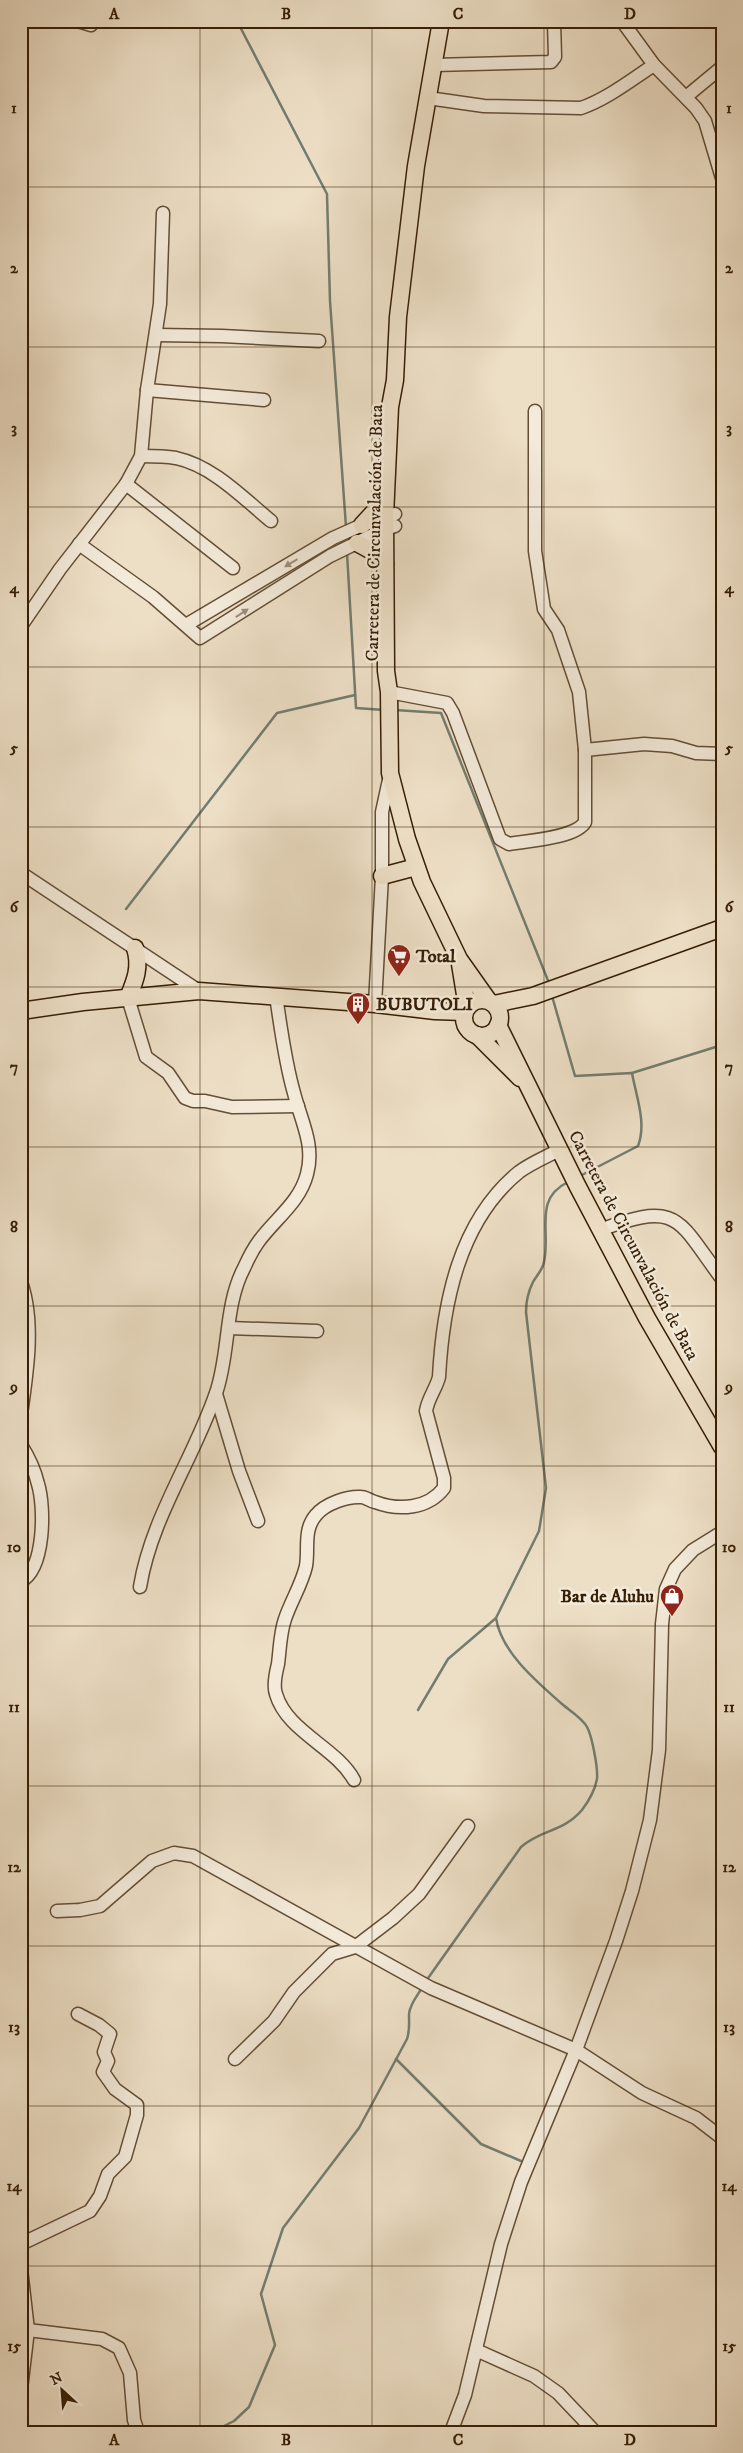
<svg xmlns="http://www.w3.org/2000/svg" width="743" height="2453" font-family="'IM FELL DW Pica',serif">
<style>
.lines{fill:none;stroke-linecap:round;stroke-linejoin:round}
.stream{stroke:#727d70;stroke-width:2.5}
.minor-casing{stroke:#644e34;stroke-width:15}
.major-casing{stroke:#361e03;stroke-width:19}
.minor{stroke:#f3eada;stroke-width:12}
.major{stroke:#eddfc6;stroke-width:16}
.oneway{fill:#9e8e79}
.grid{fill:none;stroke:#361e03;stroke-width:1;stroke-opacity:0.55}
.labels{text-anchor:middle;stroke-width:5;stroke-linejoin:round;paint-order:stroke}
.street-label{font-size:18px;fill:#361e03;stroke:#f3eada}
.poi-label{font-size:18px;font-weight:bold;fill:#361e03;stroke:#f3eada;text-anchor:start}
.neatline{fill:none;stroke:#361e03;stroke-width:2}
.grid-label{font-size:16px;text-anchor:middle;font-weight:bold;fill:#361e03}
</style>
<rect width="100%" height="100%" fill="#eddfc6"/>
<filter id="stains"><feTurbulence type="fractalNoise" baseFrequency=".004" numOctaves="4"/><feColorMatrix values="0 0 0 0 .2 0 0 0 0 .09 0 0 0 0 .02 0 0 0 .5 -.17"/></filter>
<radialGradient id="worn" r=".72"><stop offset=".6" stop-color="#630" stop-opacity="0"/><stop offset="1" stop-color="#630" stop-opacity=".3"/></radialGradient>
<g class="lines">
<g class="stream">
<polyline points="237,21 327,194 330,301 346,527"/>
<polyline points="347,553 356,708 384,710"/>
<polyline points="395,710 441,713 549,983"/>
<polyline points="126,909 277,713 355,695"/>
<path d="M552,996L575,1076L632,1073C636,1096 647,1123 638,1146L580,1176"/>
<polyline points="632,1073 722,1045"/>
<polyline points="418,1710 448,1659 496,1618"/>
<path d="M426,1981L521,1847C541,1829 562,1833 582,1810C588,1802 595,1790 597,1779C598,1769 592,1732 585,1724C579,1716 569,1710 562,1704C537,1682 501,1652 496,1618L539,1531L546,1488L526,1312C526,1301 528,1292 533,1282C537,1275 543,1269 544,1262C551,1231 533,1199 568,1182"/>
<polyline points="396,2059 481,2144 521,2161"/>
<path d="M212,2432L234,2421L249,2407L275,2345L261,2294L283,2228L359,2128L407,2039C410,2030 409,2024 409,2014C410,2004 417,1996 422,1988"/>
</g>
<g class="minor-casing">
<g id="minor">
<polyline points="78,21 91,25"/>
<polyline points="622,21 654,65 696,108 705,121 722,178"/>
<polyline points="434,65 551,62 555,57 554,21"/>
<polyline points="687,96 722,67"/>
<path d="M428,98L484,106L581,108C607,99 631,80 654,65"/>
<polyline points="156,335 222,336 319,341"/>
<polyline points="147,390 264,400"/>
<path d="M141,456C152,456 165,456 176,458C213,466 243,498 271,521"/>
<polyline points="126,484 233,568"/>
<polyline points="79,544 153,597 200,638 330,556 385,529 395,526"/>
<polyline points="186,625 333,538 362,525 395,514"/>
<polyline points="21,626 60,569 126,484 141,456 147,390 160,304 163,213"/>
<path d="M389,692L447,703L453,713L500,839L509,844C527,841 576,838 585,822V750L579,692L558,630L544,609L535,551V411"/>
<polyline points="585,750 644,744 672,746 696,753 722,754"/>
<polyline points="21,873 199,991"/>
<polyline points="128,998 146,1057 168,1073 185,1098 193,1101 205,1101 232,1107 298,1106"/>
<polyline points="375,1004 382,876 382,812 390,775"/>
<path d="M600,1230C680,1200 677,1219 722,1279"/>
<path d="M21,1282C35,1323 27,1372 21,1414"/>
<polyline points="229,1328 317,1331"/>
<polyline points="216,1394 239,1471 258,1521"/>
<path d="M21,1445C28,1456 35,1471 38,1484C45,1507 45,1569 21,1581"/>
<path d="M140,1587C151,1518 194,1458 216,1393C230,1353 224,1306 244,1268C248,1259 253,1249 259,1241C275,1219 300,1202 307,1174C315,1145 301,1121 294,1093C285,1062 281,1029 276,996"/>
<path d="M354,1780C336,1747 287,1732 276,1694C273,1686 276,1672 278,1664C280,1649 280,1633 285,1619C291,1601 302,1584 306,1566C309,1548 303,1530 316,1515C325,1504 347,1496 361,1497C366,1497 370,1501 375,1502C399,1511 428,1509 444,1488V1478L426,1411C428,1398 436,1389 439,1377C443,1303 459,1221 519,1172C531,1163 546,1157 559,1150"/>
<polyline points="57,1911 80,1910 100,1906 152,1861 174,1853 193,1856 431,1988 576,2050 642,2093 696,2118 722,2138"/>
<polyline points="235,2059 274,2021 294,1992 332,1954 355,1947 393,1918 419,1894 468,1826"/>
<polyline points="21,2244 90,2211 100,2196 108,2174 125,2157 137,2115 137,2105 115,2089 103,2072 108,2061 104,2052 110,2034 99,2025 78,2014"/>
<polyline points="21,2269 28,2330 21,2389"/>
<polyline points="28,2330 102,2339 119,2348 130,2373 134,2420 138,2432"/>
<polyline points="476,2350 534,2376 558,2393 595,2432"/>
<polyline points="451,2432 465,2395 501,2244 521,2182 576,2050 616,1941 632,1891 650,1820 659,1750 662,1624 666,1589 675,1569 693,1550 722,1532"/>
</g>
</g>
<g class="major-casing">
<g id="major">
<polyline points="441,21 416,166 398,317 395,380 390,407 385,516 386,671 389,692 390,773 407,839 422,882 459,959 488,1000"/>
<polyline points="362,525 385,500"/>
<polyline points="357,543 377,554 385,564"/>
<polyline points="382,876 416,867"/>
<polyline points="460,964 467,1007"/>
<path d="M128,998C135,981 141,967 135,948"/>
<circle cx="482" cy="1018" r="18"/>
<polyline points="494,1004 533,996 722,928"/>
<polyline points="21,1011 83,1002 199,991 375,1004 435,1011 464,1012"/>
<polyline points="498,1025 578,1187 647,1318 722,1447"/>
<polyline points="477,1035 520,1078"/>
</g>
</g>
<use href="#minor" class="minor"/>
<use href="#major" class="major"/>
</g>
<defs><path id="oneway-solid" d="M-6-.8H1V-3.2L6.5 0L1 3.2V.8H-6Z" transform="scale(1.25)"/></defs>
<g class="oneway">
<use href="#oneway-solid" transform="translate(291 563) rotate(149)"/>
<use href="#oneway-solid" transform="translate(242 613) rotate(-33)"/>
</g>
<path class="grid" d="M200,21V2432M372,21V2432M544,21V2432M21,187H722M21,347H722M21,507H722M21,667H722M21,827H722M21,987H722M21,1147H722M21,1306H722M21,1466H722M21,1626H722M21,1786H722M21,1946H722M21,2106H722M21,2266H722"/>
<defs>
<g id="supermarket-pin" transform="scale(1.25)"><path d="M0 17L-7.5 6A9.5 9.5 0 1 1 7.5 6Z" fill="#8f2418" stroke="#f3eada"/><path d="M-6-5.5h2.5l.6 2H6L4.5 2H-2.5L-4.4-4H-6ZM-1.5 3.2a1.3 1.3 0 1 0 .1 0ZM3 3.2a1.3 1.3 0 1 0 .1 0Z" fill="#fff"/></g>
<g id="building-pin" transform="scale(1.25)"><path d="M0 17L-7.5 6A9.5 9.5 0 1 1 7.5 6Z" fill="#8f2418" stroke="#f3eada"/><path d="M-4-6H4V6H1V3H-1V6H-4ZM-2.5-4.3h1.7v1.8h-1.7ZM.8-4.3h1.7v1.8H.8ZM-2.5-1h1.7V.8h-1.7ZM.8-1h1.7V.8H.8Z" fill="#fff"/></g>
<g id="shop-pin" transform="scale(1.25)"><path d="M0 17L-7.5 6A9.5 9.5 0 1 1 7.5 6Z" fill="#8f2418" stroke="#f3eada"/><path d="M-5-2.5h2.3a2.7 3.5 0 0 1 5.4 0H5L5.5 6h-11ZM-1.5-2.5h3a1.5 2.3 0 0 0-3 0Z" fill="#fff"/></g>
</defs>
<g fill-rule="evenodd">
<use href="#supermarket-pin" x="399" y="956"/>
<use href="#building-pin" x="358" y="1004"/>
<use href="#shop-pin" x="672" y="1596"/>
</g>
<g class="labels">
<g class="street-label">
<text transform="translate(374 533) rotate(-89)" y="6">Carretera de Circunvalación de Bata</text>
<text transform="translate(634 1245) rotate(62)" y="6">Carretera de Circunvalación de Bata</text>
</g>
<g class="poi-label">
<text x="416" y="962">Total</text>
<text x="376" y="1010">BUBUTOLI</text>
<text x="654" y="1602" text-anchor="end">Bar de Aluhu</text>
</g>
</g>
<rect width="743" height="2453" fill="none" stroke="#eddfc6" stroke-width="55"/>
<g transform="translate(62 2390) rotate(334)" stroke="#f3eada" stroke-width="4" paint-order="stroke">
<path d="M0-4L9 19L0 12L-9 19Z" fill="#361e03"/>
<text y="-8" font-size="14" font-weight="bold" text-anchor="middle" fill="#361e03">N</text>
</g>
<rect x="28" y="28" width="688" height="2398" class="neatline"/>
<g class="grid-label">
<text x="114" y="19">A</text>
<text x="286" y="19">B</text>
<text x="458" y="19">C</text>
<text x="630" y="19">D</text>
<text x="14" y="113">1</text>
<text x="729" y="113">1</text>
<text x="14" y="273">2</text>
<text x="729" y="273">2</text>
<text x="14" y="433">3</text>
<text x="729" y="433">3</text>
<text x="14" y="593">4</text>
<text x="729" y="593">4</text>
<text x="14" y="753">5</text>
<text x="729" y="753">5</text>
<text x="14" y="912">6</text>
<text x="729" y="912">6</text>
<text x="14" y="1072">7</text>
<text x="729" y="1072">7</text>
<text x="14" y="1232">8</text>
<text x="729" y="1232">8</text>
<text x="14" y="1392">9</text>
<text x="729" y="1392">9</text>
<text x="14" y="1552">10</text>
<text x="729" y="1552">10</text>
<text x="14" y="1712">11</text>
<text x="729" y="1712">11</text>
<text x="14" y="1872">12</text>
<text x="729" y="1872">12</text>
<text x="14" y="2032">13</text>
<text x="729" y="2032">13</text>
<text x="14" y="2191">14</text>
<text x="729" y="2191">14</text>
<text x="14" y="2351">15</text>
<text x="729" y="2351">15</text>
<text x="114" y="2445">A</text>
<text x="286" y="2445">B</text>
<text x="458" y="2445">C</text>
<text x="630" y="2445">D</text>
</g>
<rect width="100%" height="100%" filter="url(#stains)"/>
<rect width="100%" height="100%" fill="url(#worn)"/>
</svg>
